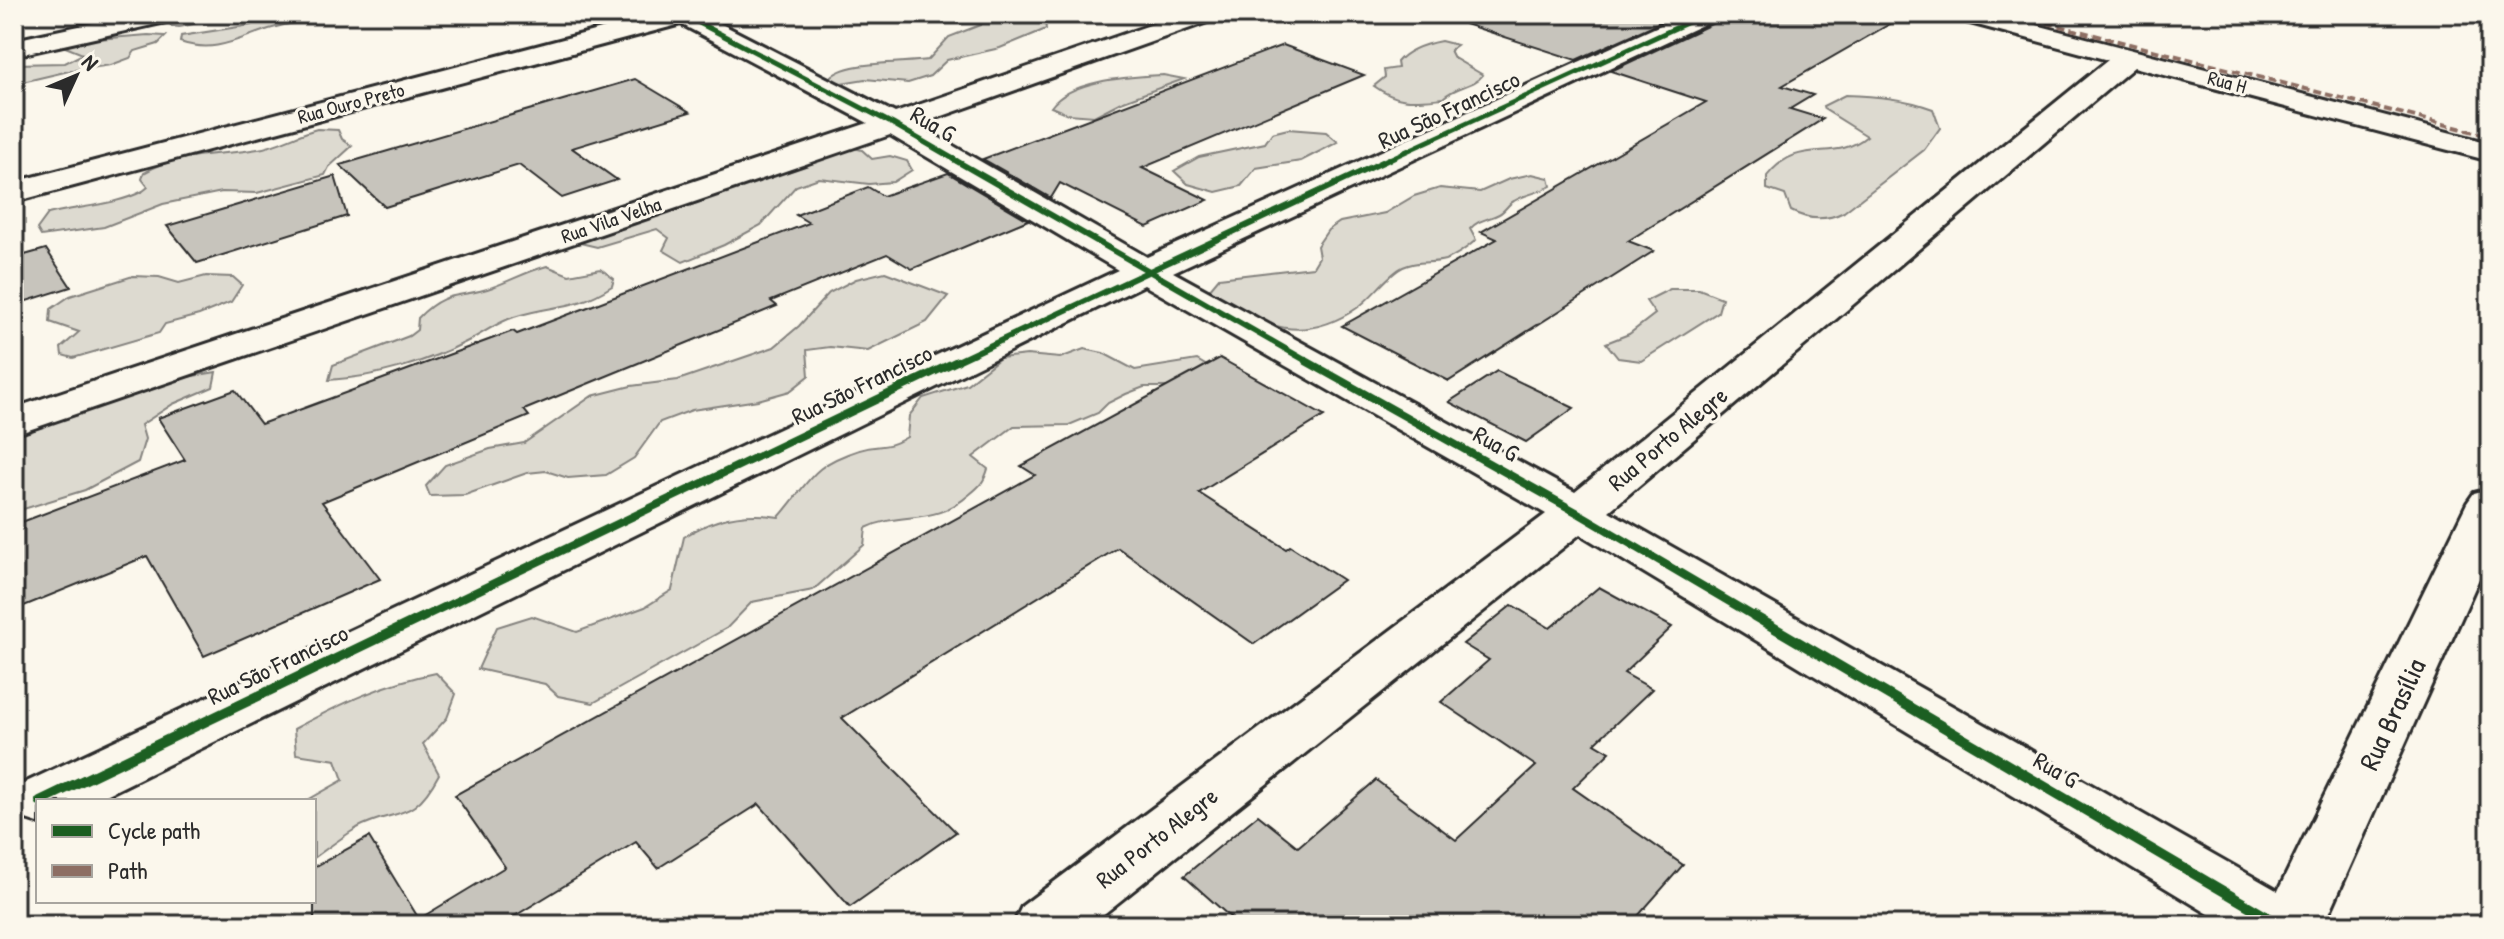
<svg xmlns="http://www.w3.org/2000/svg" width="2504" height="939" font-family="'Patrick Hand',sans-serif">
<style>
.green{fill:#dddad0;stroke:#84827e;stroke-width:2}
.building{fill:#c7c4bc;stroke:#2b2b2b;stroke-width:2}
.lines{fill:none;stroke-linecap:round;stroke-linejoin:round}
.minor-casing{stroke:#2b2b2b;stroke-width:6}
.minor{fill:#fbf7ec;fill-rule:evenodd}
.quiet{stroke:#8d6e63;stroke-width:4;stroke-dasharray:8 4;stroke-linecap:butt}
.cycleway-far3-casing{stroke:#fbf7ec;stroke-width:8}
.cycleway-far2-casing{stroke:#fbf7ec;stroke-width:10}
.cycleway-far1-casing{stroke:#fbf7ec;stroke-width:13}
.cycleway-casing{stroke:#fbf7ec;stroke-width:15}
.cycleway-far3{stroke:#1b5e20;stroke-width:5}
.cycleway-far2{stroke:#1b5e20;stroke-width:6}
.cycleway-far1{stroke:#1b5e20;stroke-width:8}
.cycleway{stroke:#1b5e20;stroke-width:10}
.labels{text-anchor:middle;stroke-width:6;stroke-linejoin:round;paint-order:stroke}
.far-street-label{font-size:20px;fill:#2b2b2b;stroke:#fbf7ec}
.street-label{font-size:24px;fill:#2b2b2b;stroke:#fbf7ec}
.near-street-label{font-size:28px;fill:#2b2b2b;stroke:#fbf7ec}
</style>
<rect width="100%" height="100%" fill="#fbf7ec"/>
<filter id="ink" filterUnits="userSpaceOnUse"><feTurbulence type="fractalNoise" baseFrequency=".0125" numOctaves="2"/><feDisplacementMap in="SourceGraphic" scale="16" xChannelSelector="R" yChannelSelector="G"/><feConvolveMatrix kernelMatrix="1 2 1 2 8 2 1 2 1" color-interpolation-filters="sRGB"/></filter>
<g filter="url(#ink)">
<g class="green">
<path d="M203,14H354C331,19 307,20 284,25C245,33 221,56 180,42L181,36L251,25L264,18C248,8 199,24 179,27L171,26L169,21Z"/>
<path d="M994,14H1051L1045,21L1046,29L1000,48L947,60L930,76L908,83L865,79L841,83L829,79C843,60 903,64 928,60L949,37L980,25Z"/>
<polygon points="148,35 166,36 158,44 135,51 130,58 111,65 69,71 14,84 14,64 65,63 83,54 63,46 72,41"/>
<path d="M1441,41L1457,45L1450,50L1454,58L1483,75C1474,87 1455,86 1443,98C1413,101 1399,104 1374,86L1385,77L1384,70L1398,68L1397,62C1408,49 1425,44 1441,41Z"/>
<path d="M1163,75L1184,79L1121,102L1094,116L1068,114L1051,107C1071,79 1131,77 1163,75Z"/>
<path d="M1845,95C1876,96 1903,98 1933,109L1940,128L1924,150L1844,212C1826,221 1808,220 1791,211L1785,195L1767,189V176C1799,135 1834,164 1867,136L1824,109L1823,106Z"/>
<path d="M317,129L338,130L342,139L352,146L329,167L325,175L257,193L222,192L163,204L104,227L41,236L37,229L48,214C79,206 114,206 143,191L148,187L142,179L144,173C179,152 219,156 258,149C278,146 297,134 317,129Z"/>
<polygon points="1288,129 1326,132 1338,142 1301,161 1256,168 1241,186 1216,192 1188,184 1174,171 1199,157 1265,143 1272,133"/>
<polygon points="842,145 862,150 872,159 890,156 907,161 912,170 893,182 869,184 819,178 796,186 761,225 724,245 683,262 663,250 669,238 657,229 597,247 576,242"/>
<path d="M1532,174L1549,178L1551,186C1539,193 1525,194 1514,201C1508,204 1505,211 1499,214C1488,220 1479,219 1470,229L1476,240C1468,247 1456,256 1445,260C1431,264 1418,260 1403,267C1388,274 1372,298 1357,308C1304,345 1264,326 1212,301L1209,290L1219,278L1313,267L1319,257L1317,246L1328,230L1340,222L1385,213L1414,196L1440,188L1480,192L1509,179Z"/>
<path d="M547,266L569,275L601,269L614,279L612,286C574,311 553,304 514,317C498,322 485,332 470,340C428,362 377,377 329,380L333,365L409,336L417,330L418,318C447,288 461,299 493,287C512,280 528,271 547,266Z"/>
<polygon points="885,272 948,296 927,322 868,351 830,347 807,350 809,376 790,391 758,400 692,410 660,422 634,458 606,475 568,478 546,471 527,473 465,495 430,496 426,486 445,465 490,449 524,443 592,396 631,386 678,380 774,347 799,326 829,293 856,279"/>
<polygon points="133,276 159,277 179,283 206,276 233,277 242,285 231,302 199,315 165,324 159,333 73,358 62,355 61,348 79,332 50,322 51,309 70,296"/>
<polygon points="1670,289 1699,289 1722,298 1718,312 1641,361 1618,358 1606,343 1629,334 1655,314 1646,301"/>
<path d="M1084,349L1103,353L1135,370L1197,360L1212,369L1172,387H1144L1126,394L1108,403L1098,413L1069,425L1014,426L973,457L988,469C984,482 980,486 970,494C933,527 904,510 866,528L864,545L813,590L752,602L727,628L593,703L558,696L545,684L478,669L497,627L532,616L577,632L645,607L672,590L684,537C713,518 744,511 779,517C811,481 809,466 859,450C880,443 884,451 907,437L909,416L923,398L967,384L1000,358L1027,355L1060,358Z"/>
<polygon points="216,372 213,387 173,404 141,425 145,439 138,462 85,490 14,512 14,428 141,385"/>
<path d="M436,673L456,694L447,718L423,744L439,774C412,825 397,807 357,828C342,837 328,848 314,858V801H306L343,780L336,760L296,754L294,729C340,704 384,683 436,673Z"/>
</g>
<g class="building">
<polygon points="1466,14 1678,14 1576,60 1465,24"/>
<polygon points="1722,14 1907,14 1782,86 1813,95 1790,109 1823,119 1628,241 1654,251 1449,381 1342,326 1497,239 1481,232 1706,102 1611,71 1716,22"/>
<polygon points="1283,45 1364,75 1142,168 1208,200 1147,227 1060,183 1051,198 983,159"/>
<polygon points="635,79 690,112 572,148 617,180 562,198 519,165 385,207 340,165"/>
<polygon points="948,173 1028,220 912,269 887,254 771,301 777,306 524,410 529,416 322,502 380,579 204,656 147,556 14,610 14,525 185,460 158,418 235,390 261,424 513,331 517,334 809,223 796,215 868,187 883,196"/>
<polygon points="335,176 347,216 197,263 167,226"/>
<polygon points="46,249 71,287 14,305 14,258"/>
<polygon points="1220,358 1324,416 1199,493 1286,549 1290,546 1343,580 1254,644 1118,548 842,718 956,832 850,907 759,804 658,868 636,842 500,925 314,925 314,867 369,837 419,919 505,867 455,795 1035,475 1021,466"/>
<polygon points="1497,371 1574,408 1526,442 1449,402"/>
<polygon points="1599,587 1672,627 1624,673 1652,689 1595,743 1610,752 1573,788 1683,865 1630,925 1239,925 1184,876 1258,815 1298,847 1376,780 1456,840 1536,766 1441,702 1489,660 1463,644 1512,605 1550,628"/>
</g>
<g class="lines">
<g class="minor-casing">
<g id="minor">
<polygon points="135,14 183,14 179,19 14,56 14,40"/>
<path d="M659,14H702L895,113L1182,14H1220L1216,19L917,125L1147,257L1685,14H1719L1715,19L1173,272L1575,492L2108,60L1955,19L1951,14H1994L2490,143V161L2134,67L1609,511L2278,891L2467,503L2474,493L2490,489V554L2324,925H2227L1580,534L1090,925H1013L1022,906L1546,514L1144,285L94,801H38V823L20,817C13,804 13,798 20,785L1118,270L890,135L14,435V408L868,123L681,24L14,202V182Z"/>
</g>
</g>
<use href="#minor" class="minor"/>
<polyline class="quiet" points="2012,14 2490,136"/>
<g class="cycleway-far3-casing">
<g id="cycleway-far3">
<polyline points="682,14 893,124 957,161"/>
<polyline points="1385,161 1706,14"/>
</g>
</g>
<g class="cycleway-far2-casing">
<g id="cycleway-far2">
<polyline points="953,159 1310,363"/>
<polyline points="953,363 1389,159"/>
</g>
</g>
<g class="cycleway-far1-casing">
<g id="cycleway-far1">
<polyline points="1306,361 1578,513 1757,618"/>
<polyline points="421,618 957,361"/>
</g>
</g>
<g class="cycleway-casing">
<g id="cycleway">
<polyline points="1754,616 2281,925"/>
<polyline points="40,801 425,616"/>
</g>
</g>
<use href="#cycleway-far3" class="cycleway-far3"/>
<use href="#cycleway-far2" class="cycleway-far2"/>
<use href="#cycleway-far1" class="cycleway-far1"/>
<use href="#cycleway" class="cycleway"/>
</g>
</g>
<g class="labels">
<g class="far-street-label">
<text transform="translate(2227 82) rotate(15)" y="7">Rua H</text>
<text transform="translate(351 103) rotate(-15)" y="7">Rua Ouro Preto</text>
<text transform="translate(611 220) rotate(-19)" y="7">Rua Vila Velha</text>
</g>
<g class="street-label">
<text transform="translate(1449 110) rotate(-25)" y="8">Rua São Francisco</text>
<text transform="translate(933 124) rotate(30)" y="8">Rua G</text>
<text transform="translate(862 385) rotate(-26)" y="8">Rua São Francisco</text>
<text transform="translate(1668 439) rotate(-40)" y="8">Rua Porto Alegre</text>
<text transform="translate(1496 444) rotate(29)" y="8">Rua G</text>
<text transform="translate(278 665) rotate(-26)" y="8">Rua São Francisco</text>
<text transform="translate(2056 770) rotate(30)" y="8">Rua G</text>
<text transform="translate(1157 838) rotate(-38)" y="8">Rua Porto Alegre</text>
</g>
<g class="near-street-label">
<text transform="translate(2392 714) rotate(-65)" y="10">Rua Brasília</text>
</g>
</g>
<rect width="2504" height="939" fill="none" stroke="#fbf7ec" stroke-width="48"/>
<rect x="24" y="24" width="2456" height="891" fill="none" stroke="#2b2b2b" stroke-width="3" filter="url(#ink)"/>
<rect x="36" y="799" width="280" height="104" fill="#fbf7ec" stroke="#a8a59f" stroke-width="2"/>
<rect x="52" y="825" width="40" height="12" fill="#1b5e20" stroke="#a8a59f" stroke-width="2"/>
<text x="108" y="839" font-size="24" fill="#2b2b2b">Cycle path</text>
<rect x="52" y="865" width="40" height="12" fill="#8d6e63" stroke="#a8a59f" stroke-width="2"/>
<text x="108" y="879" font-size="24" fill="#2b2b2b">Path</text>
<g transform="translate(76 76) rotate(46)" stroke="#fbf7ec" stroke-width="6" paint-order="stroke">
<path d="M0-6L14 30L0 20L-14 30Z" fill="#2b2b2b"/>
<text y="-12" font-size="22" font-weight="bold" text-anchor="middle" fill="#2b2b2b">N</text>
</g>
</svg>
